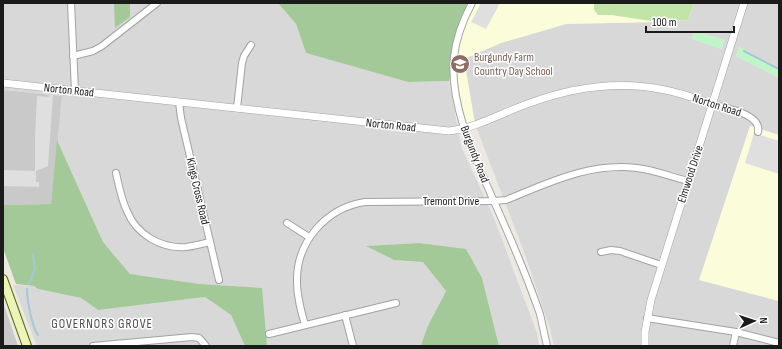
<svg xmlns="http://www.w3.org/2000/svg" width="782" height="349" font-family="'Sofia Sans Condensed',sans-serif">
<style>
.residential{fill:#d9d8d8;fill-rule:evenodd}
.education{fill:#fafcda}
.religious{fill:#c9c9c9}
.grass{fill:#c2e4a9}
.forest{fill:#a4c998}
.park{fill:#bff5c7}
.parking{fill:#dfdfdf}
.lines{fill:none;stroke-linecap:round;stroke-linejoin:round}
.stream{stroke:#a4c8d7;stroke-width:2}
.minor-casing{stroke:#a2a2a2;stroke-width:8}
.tertiary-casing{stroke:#a2a2a2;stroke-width:8}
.secondary-casing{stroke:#58680c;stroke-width:10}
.minor{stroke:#fff;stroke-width:6}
.tertiary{stroke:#fff;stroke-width:7}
.secondary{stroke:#edf4b7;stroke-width:8}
.labels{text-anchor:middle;stroke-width:3;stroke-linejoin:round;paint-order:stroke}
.education-label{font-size:12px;fill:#785e54;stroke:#fff;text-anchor:start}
.street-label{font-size:12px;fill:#1b1b1b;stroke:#fff}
.neighbourhood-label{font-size:13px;letter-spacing:1px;fill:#4e4e4e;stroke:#fff}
</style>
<rect width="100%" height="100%" fill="#ece9e1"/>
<g class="residential">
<polygon points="3,3 278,3 296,24 306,53 408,82 449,81 461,146 494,218 537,333 539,346 499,346 482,278 419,243 367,246 394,260 423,262 446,291 432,317 424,336 421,346 267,346 261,288 200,284 130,274 103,242 57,140 62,96 3,90"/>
<path d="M694,3H779V68L739,47L736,56L779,78V135L751,126L699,280L779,301V346H554L550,329L524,252L475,124L464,59L501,43L566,24L658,22L688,20ZM694,31L724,40L722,49L692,39Z"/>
<polygon points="13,285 34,286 38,289 81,298 98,310 205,297 231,315 245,346 37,346"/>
</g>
<g class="education">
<polygon points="473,3 694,3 688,20 658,22 566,24 501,43 464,59 475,124 464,127 454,69 460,31"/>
<polygon points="750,126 779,135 779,301 699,280"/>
</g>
<g class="religious">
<polygon points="3,90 62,96 51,204 3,205"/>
<polygon points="3,302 18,346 3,346"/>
</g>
<polygon class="grass" points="594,3 694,3 688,20 658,22 611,15 598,15 594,10"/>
<g class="forest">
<polygon points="114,3 130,3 130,17 115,28"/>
<polygon points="278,3 473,3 460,31 449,81 408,82 306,53 296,24"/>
<polygon points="57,140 103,242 130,274 200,284 262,288 267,346 245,346 231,315 205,297 98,310 81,298 38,289 34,286 16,284 3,248 3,205 51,204"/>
<path d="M419,243L466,249L482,278L499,346H421C426,326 437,309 446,291L423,262L394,260L366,246Z"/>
</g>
<g class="park">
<polygon points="694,31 724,40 721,49 692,39"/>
<polygon points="739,47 779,68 779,78 736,56"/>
</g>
<g class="parking">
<polygon points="481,3 500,3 486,29 471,22"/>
<polygon points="49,95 53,95 48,166 36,171 36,182 39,182 39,187 3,186 3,170 35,171 35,136 37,96 49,97"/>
<polygon points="754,133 779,141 779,174 745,163"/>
</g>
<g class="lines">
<g class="stream">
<polyline points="744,51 779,69"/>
<polyline points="29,284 35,269 33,254"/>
<path d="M27,289C27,300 32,327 38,335"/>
</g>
<g class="minor-casing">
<g id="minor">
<polyline points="71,3 75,91"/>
<path d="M472,3C463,20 456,38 454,57C449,103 474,156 492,197C506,228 520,260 532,292L540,314L547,346"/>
<polyline points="73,56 93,51 102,46 157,3"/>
<polyline points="179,102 181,118 219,280"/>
<path d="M712,104C726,108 762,114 758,132"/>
<polyline points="237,108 242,63 244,56 251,45"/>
<path d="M116,173C119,186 121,199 127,211C136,234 161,249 186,247C194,246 202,244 210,242"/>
<polyline points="287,223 309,237"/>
<polyline points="601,252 611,250 620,251 661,265"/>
<polyline points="345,315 353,346"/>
<polyline points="647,318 736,332 779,343"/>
<path d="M305,325C301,311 297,297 297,282C296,242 326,208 365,202L494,201L506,200C548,183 590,162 637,168C655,170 671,177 688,181"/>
<polyline points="269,334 396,303"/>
<polyline points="93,346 192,337 199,338 206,346"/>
<polyline points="733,346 736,332"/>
</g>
</g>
<g class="tertiary-casing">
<g id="tertiary">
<path d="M3,83L449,131C476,128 502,113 527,104C572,87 618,80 665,90C681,93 697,99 712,104"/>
<polyline points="645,346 645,332 651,300 744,3"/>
</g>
</g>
<g class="secondary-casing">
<polyline id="secondary" points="3,279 27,346"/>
</g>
<use href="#minor" class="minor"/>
<use href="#tertiary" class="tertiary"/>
<use href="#secondary" class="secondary"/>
</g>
<defs>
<g id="school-disc" transform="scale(1)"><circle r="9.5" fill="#8d6e63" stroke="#fff"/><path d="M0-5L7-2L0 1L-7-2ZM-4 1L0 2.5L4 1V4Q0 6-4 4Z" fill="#fff"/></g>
</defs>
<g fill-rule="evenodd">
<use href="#school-disc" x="460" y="64"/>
</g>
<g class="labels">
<g class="education-label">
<text x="474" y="61">Burgundy Farm<tspan x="474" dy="14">Country Day School</tspan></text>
</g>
<g class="street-label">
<text transform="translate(69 90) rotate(6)" y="4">Norton Road</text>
<text transform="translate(717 105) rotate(18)" y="4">Norton Road</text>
<text transform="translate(391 125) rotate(6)" y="4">Norton Road</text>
<text transform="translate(475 154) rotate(69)" y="4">Burgundy Road</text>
<text transform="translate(690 174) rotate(-72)" y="4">Elmwood Drive</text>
<text transform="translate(198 191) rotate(77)" y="4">Kings Cross Road</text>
<text x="451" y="205">Tremont Drive</text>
</g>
<g class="neighbourhood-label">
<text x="102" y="328">GOVERNORS GROVE</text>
</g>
</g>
<rect width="782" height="349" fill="none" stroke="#1b1b1b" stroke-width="8"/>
<g transform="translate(754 321) rotate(87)" stroke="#ffffff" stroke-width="3" paint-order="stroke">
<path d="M0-3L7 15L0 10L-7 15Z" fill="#1b1b1b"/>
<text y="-6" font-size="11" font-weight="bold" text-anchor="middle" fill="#1b1b1b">N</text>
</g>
<path d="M646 26v6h88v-6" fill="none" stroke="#1b1b1b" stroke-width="2"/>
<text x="652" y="26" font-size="12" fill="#1b1b1b" stroke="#ffffff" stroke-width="3" paint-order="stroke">100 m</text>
</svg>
